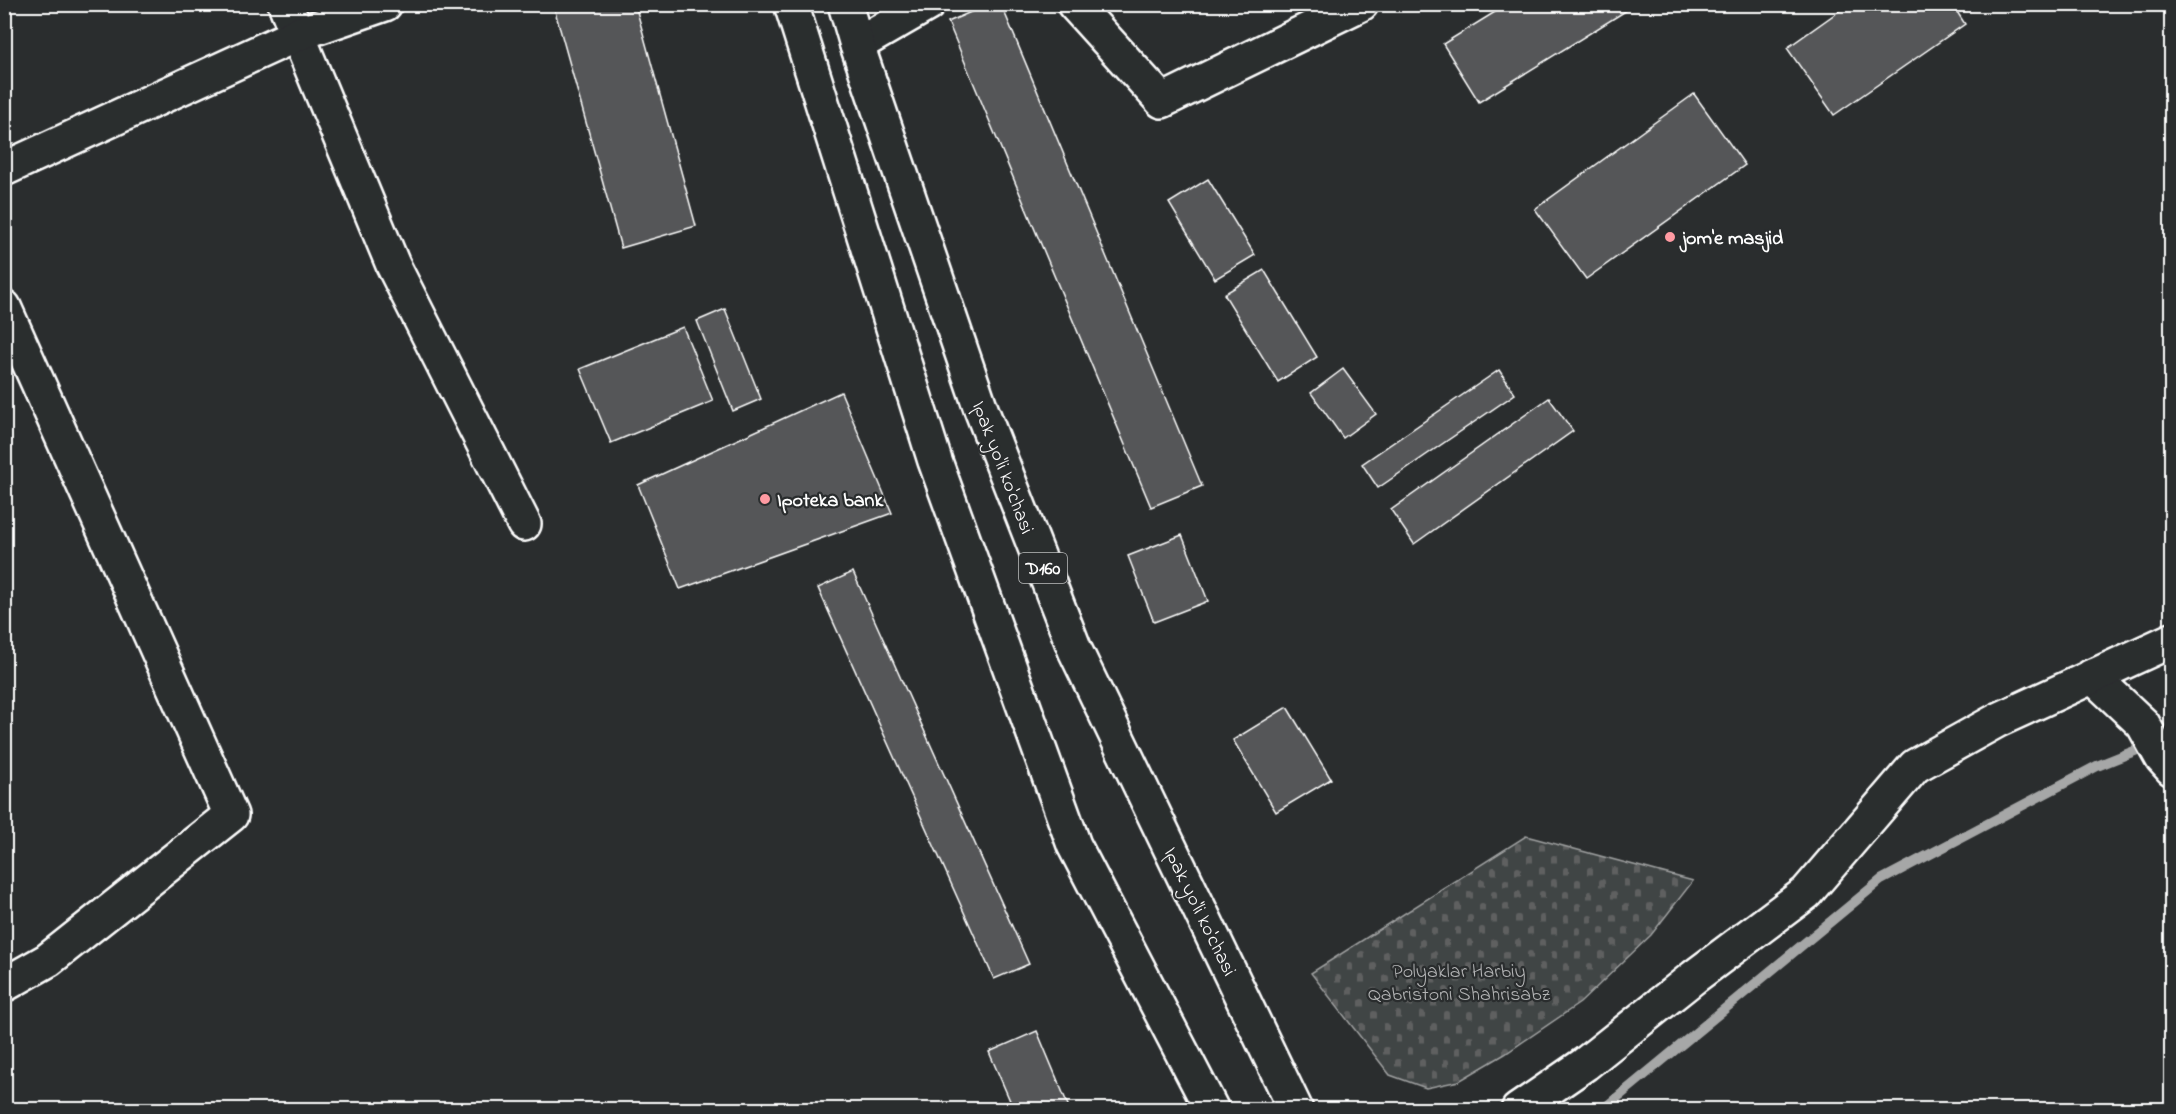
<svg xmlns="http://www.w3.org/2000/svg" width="2176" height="1114" font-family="'Indie Flower',sans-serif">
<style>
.cemetery{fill:url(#cemetery-stones);stroke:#a0a2a2;stroke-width:1.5}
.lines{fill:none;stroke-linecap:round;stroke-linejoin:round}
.stream{stroke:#a6a7a7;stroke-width:10}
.building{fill:#555758;stroke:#fff;stroke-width:1.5}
.minor-casing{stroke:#fff;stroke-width:38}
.major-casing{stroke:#fff;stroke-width:38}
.minor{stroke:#2a2d2e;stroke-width:33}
.major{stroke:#2a2d2e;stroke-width:33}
.poi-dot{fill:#ff9aa2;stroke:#2a2d2e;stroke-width:2}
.labels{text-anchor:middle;stroke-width:4.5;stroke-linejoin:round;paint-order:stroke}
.shield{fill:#2a2d2e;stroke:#bfc0c0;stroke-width:1.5}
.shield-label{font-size:18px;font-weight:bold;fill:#fff}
.poi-label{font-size:20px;font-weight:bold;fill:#fff;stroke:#2a2d2e;text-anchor:start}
.street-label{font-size:20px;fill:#fff;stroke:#2a2d2e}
.park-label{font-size:20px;fill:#b3b4b5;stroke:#2a2d2e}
</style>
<defs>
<pattern id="cemetery-stones" width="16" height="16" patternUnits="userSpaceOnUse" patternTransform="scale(1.5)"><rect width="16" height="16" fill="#414445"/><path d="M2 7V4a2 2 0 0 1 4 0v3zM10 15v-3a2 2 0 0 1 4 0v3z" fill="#5e6061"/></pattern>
</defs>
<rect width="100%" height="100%" fill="#2a2d2e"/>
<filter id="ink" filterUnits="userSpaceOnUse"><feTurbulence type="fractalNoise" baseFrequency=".0167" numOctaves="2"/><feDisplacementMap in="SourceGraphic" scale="12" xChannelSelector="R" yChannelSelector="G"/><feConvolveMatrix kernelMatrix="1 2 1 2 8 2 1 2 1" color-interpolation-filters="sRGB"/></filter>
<g filter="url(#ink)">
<polygon class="cemetery" points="1526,836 1693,881 1651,935 1580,1003 1505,1054 1459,1081 1426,1088 1390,1075 1311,973"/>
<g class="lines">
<polyline class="stream" points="1602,1110 1881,880 2097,766 2172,736"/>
</g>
<g class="building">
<polygon points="553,4 635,4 696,226 621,248"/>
<polygon points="989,4 1001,4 1202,486 1151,507 948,22"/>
<polygon points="1508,4 1637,4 1479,102 1443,44"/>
<polygon points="1849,4 1952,4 1965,24 1834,115 1787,48"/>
<polygon points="1694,94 1745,165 1586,279 1535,209"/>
<polygon points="1208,179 1255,255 1215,279 1169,203"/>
<polygon points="1264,270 1317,357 1278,382 1224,294"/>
<polygon points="725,309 761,399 733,411 697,321"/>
<polygon points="683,327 713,401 611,443 580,369"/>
<polygon points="1343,369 1376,414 1343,438 1311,393"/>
<polygon points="1499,370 1515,394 1378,488 1362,464"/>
<polygon points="841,392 892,513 680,589 638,485"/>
<polygon points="1549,398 1573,431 1414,544 1391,510"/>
<polygon points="1182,535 1208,601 1154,622 1128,556"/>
<polygon points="853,572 1029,964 994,979 818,588"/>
<polygon points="1287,707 1331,779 1276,812 1233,740"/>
<polygon points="1037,1031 1070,1110 1014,1110 989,1052"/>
</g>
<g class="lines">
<g class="minor-casing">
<g id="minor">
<polyline points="285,4 393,265 524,524"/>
<polyline points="1074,4 1162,101 1361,4"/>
<polyline points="857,45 928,4"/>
<polyline points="4,169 298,34 385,4"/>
<polyline points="4,307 231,815 48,960 4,985"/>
<polyline points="2092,676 2143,724 2162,758 2172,769"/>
<polyline points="1518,1110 1585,1064 1694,977 1806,893 1915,766 1998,720 2172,640"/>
</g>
</g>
<g class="major-casing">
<g id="major">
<polyline points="791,4 935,461 1074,845 1212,1110"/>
<polyline points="845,4 857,45 981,409 1075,650 1296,1110"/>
</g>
</g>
<use href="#minor" class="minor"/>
<use href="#major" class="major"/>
</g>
</g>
<g class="poi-dot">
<circle cx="1670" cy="237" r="6"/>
<circle cx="765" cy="499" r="6"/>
</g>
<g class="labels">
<rect class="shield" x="1019" y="553" width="48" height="30" rx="4.5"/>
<g class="shield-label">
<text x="1043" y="574">D160</text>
</g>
<g class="poi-label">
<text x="1682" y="244">jom'e masjid</text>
<text x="777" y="506">Ipoteka bank</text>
</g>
<g class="street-label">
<text transform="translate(1004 467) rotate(69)" y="7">Ipak yo'li ko'chasi</text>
<text transform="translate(1201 911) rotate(64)" y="7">Ipak yo'li ko'chasi</text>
</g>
<g class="park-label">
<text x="1459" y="977">Polyaklar Harbiy<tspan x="1459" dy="23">Qabristoni Shahrisabz</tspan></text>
</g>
</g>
<rect width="2176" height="1114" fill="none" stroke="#2a2d2e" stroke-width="24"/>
<rect x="12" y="12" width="2152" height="1090" fill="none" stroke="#fff" stroke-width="2" filter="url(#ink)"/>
</svg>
